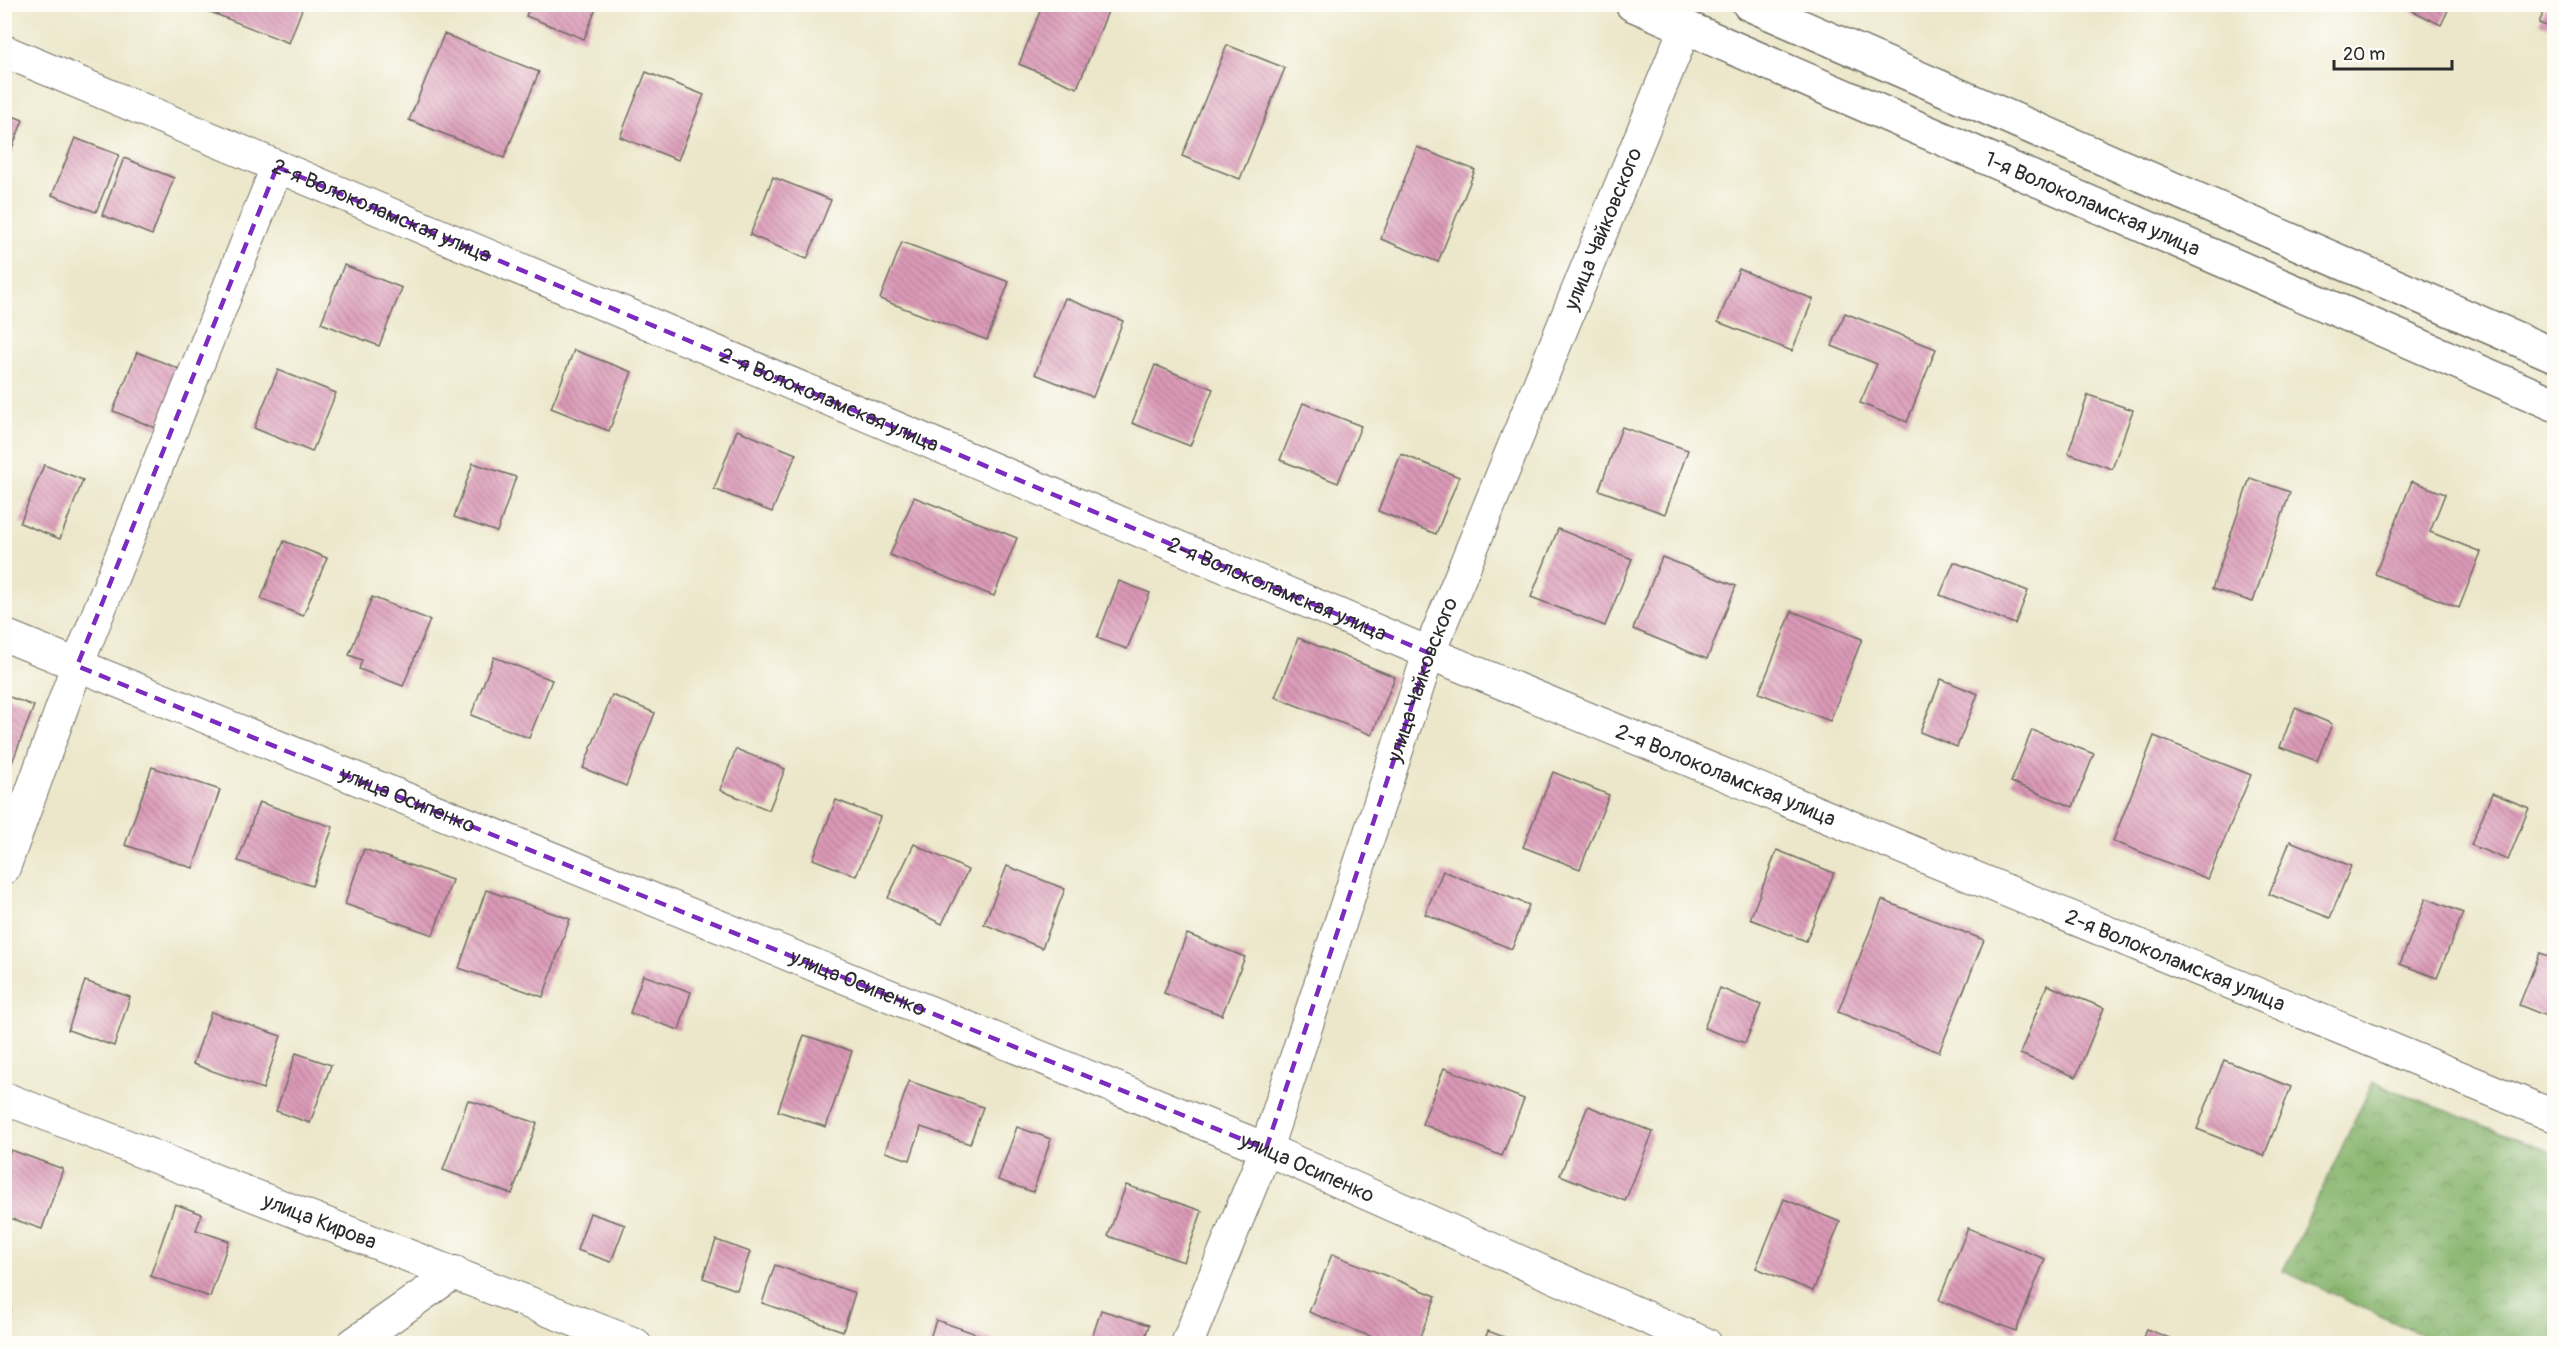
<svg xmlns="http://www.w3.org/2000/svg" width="2559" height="1348" font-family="Pangolin,sans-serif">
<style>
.forest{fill:url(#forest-crowns);stroke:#5a704c;stroke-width:1.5}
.building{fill:url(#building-back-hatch)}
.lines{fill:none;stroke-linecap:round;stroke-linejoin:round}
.minor-casing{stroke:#6f6d63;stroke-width:34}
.primary-casing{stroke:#6f6d63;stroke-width:36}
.minor{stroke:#fff;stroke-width:32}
.primary{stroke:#fff;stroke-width:33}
.marked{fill:none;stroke:#7b2cbf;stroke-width:4.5;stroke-dasharray:12 8;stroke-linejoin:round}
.labels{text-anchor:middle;stroke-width:5;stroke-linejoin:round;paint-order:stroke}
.street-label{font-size:21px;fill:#2b2b2b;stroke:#fdfcf7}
</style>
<defs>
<pattern id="forest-crowns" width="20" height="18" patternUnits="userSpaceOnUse" patternTransform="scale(1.5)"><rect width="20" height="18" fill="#88b56e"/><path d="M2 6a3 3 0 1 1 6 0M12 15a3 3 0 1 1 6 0" fill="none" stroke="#6f935b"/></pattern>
<pattern id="building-back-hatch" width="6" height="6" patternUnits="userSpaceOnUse" patternTransform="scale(1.5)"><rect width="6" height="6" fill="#db9ab7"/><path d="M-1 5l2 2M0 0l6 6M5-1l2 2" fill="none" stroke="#b27e95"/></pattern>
</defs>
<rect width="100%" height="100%" fill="#fdfcf7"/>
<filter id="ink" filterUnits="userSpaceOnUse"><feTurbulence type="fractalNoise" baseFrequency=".0167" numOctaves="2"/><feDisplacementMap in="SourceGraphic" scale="12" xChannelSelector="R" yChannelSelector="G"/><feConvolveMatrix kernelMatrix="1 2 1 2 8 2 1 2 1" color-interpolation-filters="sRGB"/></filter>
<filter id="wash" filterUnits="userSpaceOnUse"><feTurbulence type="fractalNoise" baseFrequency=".008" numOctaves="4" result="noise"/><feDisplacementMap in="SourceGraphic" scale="24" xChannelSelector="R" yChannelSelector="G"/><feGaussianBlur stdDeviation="1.35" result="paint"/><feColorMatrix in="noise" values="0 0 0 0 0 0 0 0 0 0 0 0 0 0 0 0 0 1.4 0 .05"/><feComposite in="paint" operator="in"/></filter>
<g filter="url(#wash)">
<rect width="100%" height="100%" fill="#ece7ca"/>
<polygon class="forest" points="2373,1082 2554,1153 2554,1343 2439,1343 2283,1271"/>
<g id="blocks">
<g class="building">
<polygon points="190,4 304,4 289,43"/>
<polygon points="531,4 598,4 584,39 526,16"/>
<polygon points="1043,4 1111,4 1077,88 1019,64"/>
<polygon points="2399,4 2451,4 2441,25"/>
<polygon points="2547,4 2554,4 2554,29 2539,23"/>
<polygon points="444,34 539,72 504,158 409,120"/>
<polygon points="1227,45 1285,68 1240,179 1182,156"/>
<polygon points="646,72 704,95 678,160 620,137"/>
<polygon points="4,113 23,120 5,166 4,166"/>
<polygon points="75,138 119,155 96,212 52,195"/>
<polygon points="1417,147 1475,170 1438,262 1381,239"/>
<polygon points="124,158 174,178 152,235 102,215"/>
<polygon points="773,177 831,200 807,259 750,235"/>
<polygon points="902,242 1009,282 987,340 880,299"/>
<polygon points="344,265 402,288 379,346 321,323"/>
<polygon points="1739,269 1813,299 1792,351 1718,322"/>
<polygon points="1065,298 1123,321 1093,397 1035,374"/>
<polygon points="1845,313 1936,349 1907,422 1860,403 1877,364 1832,346"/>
<polygon points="574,350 632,372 609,431 551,408"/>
<polygon points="137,352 182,370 158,429 113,411"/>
<polygon points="1155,365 1213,389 1190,446 1132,423"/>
<polygon points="278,370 336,393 312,452 254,428"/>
<polygon points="2088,395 2133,410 2112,469 2068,453"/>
<polygon points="1303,403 1361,426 1338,483 1280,460"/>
<polygon points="1622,427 1688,450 1665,514 1599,490"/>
<polygon points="737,430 796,454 772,512 714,489"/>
<polygon points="1401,454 1459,477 1436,534 1378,511"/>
<polygon points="473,463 516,477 497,532 454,517"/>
<polygon points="44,465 83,480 60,539 20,523"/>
<polygon points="2250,478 2290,492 2253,602 2212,589"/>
<polygon points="2412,481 2445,494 2430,532 2481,552 2459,608 2375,574"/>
<polygon points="914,497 1017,538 994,596 890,555"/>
<polygon points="1558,529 1632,559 1605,626 1531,597"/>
<polygon points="284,541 327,558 303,616 261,599"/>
<polygon points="1662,557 1736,586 1707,659 1633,629"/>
<polygon points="1954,562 2028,591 2015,624 1940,595"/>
<polygon points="1119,581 1150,593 1127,649 1097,638"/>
<polygon points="372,597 430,620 403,686 359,669 362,660 349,655"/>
<polygon points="1792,611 1862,639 1830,721 1759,693"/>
<polygon points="1298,638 1395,677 1372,735 1275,697"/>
<polygon points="494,657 552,680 529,738 471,715"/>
<polygon points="1941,679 1978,694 1957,747 1920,732"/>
<polygon points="4,695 34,706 8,773 4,772"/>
<polygon points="612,695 655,713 626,786 583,768"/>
<polygon points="2295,708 2332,724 2317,761 2280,747"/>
<polygon points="2032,730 2094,754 2073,807 2011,782"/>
<polygon points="2154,736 2251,775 2208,879 2113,841"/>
<polygon points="736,749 785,769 769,810 720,790"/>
<polygon points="152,767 220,790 193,868 125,845"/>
<polygon points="1553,772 1609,795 1580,869 1523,847"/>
<polygon points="2492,793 2529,808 2508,860 2471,845"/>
<polygon points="836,800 880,817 856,876 813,859"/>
<polygon points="259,802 333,827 312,886 238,861"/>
<polygon points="2290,841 2351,866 2330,918 2269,894"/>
<polygon points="914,844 968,870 942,924 888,898"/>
<polygon points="364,849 452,880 433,935 345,904"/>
<polygon points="1777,850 1834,873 1806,941 1750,919"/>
<polygon points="1007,866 1065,889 1042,948 984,924"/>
<polygon points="1443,871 1529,905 1512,949 1425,914"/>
<polygon points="486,890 570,919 543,997 459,968"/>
<polygon points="2426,898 2463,913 2437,978 2400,964"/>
<polygon points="1882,900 1984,940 1939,1052 1838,1012"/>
<polygon points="1187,934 1245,957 1222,1015 1164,993"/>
<polygon points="2540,953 2554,958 2554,1019 2519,1005"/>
<polygon points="643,975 691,992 679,1030 630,1013"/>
<polygon points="85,981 130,997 114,1046 68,1030"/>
<polygon points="2047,985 2104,1008 2076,1077 2020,1054"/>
<polygon points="1720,988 1761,1005 1745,1043 1704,1028"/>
<polygon points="211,1012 281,1036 263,1089 193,1064"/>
<polygon points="804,1035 852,1051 826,1127 778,1111"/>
<polygon points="296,1053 331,1065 310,1123 276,1111"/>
<polygon points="2224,1060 2291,1087 2264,1156 2197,1129"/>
<polygon points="1444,1068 1524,1099 1502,1156 1422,1124"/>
<polygon points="909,1081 983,1107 970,1144 921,1127 910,1160 885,1152"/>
<polygon points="468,1100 537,1123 512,1194 443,1170"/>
<polygon points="1588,1106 1653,1132 1625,1201 1560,1175"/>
<polygon points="1017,1127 1051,1139 1033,1192 998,1180"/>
<polygon points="11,1150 63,1169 42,1229 4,1216 4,1168"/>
<polygon points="1126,1185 1202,1211 1184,1262 1108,1236"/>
<polygon points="1784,1199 1840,1222 1813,1291 1756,1268"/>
<polygon points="175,1204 202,1214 196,1230 229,1241 210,1297 150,1276"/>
<polygon points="590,1213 625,1225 611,1262 577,1250"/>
<polygon points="1968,1228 2045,1259 2016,1331 1939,1300"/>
<polygon points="716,1240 750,1252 737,1290 703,1278"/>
<polygon points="1332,1254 1436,1296 1417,1344 1389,1344 1309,1312"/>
<polygon points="775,1265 855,1293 843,1331 762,1303"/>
<polygon points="4,1307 11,1309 5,1328 4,1328"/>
<polygon points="1101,1310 1149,1325 1143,1344 1090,1344"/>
<polygon points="936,1320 994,1340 993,1344 928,1344"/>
<polygon points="2146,1329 2183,1343 2183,1344 2141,1344"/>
<polygon points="1488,1331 1520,1343 1520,1344 1483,1344"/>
</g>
</g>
</g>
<g filter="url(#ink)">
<use href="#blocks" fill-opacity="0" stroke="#6f6d63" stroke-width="1.5"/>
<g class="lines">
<g class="minor-casing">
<g id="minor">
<path id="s1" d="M4,51L1429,653L2554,1116"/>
<path id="s2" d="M4,635L1266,1149L1706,1344"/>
<polyline points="4,868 77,666 277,167"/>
<path id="s3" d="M4,1098L635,1344"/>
<polyline points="353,1344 455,1272"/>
<path id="s4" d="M1187,1344L1266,1149L1429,653L1685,28"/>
</g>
</g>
<g class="primary-casing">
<g id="primary">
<path id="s5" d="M1632,4L2554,404"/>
<polyline points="1749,4 2554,355"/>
</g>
</g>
<use href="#minor" class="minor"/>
<use href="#primary" class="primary"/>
</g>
</g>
<path class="marked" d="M277,167L1429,653L1266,1149L77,666Z"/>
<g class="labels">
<g class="street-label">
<text dy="7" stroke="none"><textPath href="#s5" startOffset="502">1-я Волоколамская улица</textPath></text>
<text dy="7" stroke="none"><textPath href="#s1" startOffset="410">2-я Волоколамская улица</textPath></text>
<text dy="7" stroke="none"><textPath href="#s4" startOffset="1191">улица Чайковского</textPath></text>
<text dy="7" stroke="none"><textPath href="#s1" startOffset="896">2-я Волоколамская улица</textPath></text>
<text dy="7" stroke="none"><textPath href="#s1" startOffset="1382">2-я Волоколамская улица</textPath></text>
<text dy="7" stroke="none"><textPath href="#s4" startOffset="705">улица Чайковского</textPath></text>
<text dy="7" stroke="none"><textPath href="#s1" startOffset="1868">2-я Волоколамская улица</textPath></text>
<text dy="7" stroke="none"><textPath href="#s2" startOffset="436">улица Осипенко</textPath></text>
<text dy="7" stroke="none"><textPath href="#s1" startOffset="2354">2-я Волоколамская улица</textPath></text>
<text dy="7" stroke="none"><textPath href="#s2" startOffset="922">улица Осипенко</textPath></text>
<text dy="7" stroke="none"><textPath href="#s2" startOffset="1408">улица Осипенко</textPath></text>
<text dy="7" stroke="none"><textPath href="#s3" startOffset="339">улица Кирова</textPath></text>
</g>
</g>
<rect width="2559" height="1348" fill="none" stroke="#fdfcf7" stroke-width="24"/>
<path d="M2334 60v9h118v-9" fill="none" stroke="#2b2b2b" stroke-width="3"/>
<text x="2343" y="60" font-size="18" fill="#2b2b2b" stroke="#fdfcf7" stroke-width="4.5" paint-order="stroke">20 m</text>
</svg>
